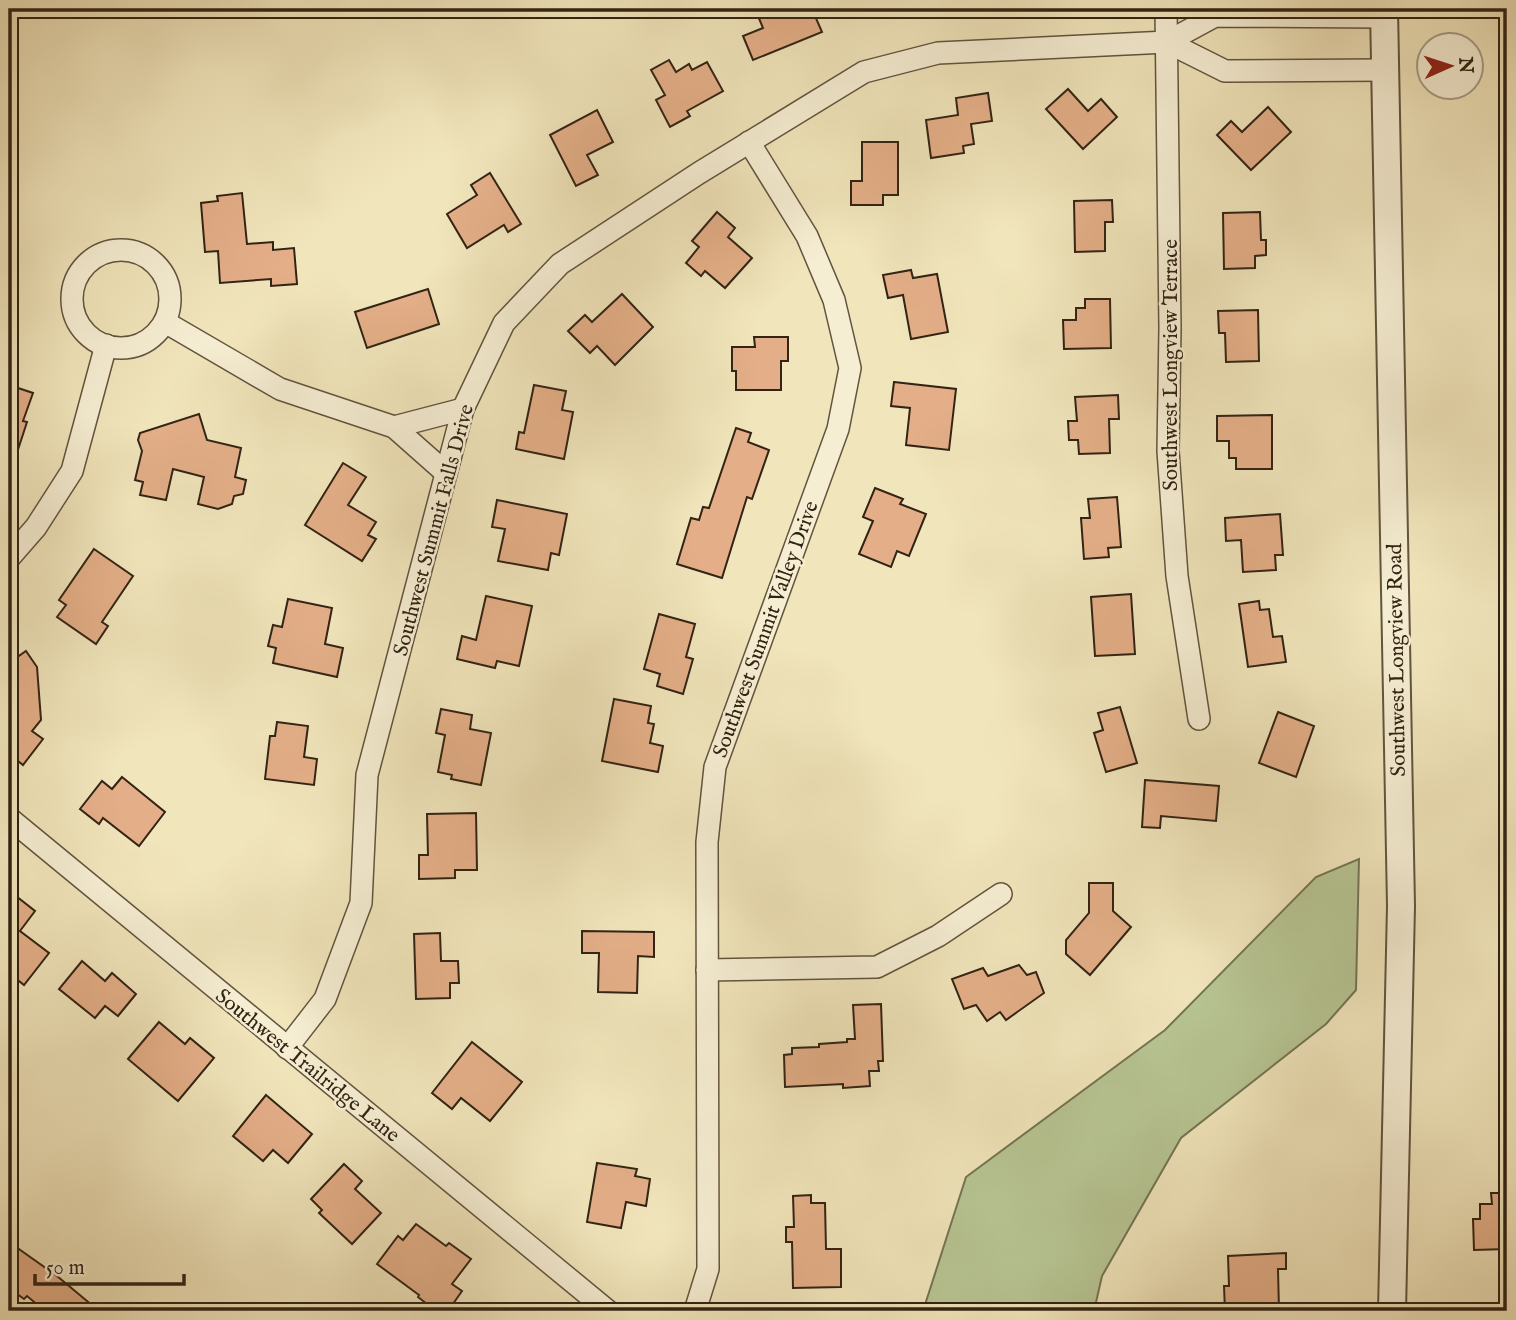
<svg xmlns="http://www.w3.org/2000/svg" width="1516" height="1320" font-family="'IM FELL English',serif">
<style>
.green{fill:#b7c593;stroke:#747454;stroke-width:2}
.building{fill:#e4af88;stroke:#322314;stroke-width:2}
.lines{fill:none;stroke-linecap:round;stroke-linejoin:round}
.minor-casing{stroke:#62543e;stroke-width:24}
.tertiary-casing{stroke:#62543e;stroke-width:30}
.minor{stroke:#f6eed3;stroke-width:21}
.tertiary{stroke:#f6eed3;stroke-width:26}
.labels{text-anchor:middle;stroke-width:5;stroke-linejoin:round;paint-order:stroke}
.street-label{font-size:21px;fill:#322314;stroke:#f6eed3}
</style>
<rect width="100%" height="100%" fill="#f1e5bb"/>
<filter id="stains"><feTurbulence type="fractalNoise" baseFrequency=".00286" numOctaves="4"/><feColorMatrix values="0 0 0 0 .2 0 0 0 0 .09 0 0 0 0 .02 0 0 0 .5 -.17"/></filter>
<radialGradient id="worn" r=".72"><stop offset=".6" stop-color="#630" stop-opacity="0"/><stop offset="1" stop-color="#630" stop-opacity=".3"/></radialGradient>
<polygon class="green" points="1359,859 1356,990 1326,1024 1181,1138 1102,1276 1094,1311 923,1311 966,1177 1165,1030 1316,877"/>
<g class="building">
<polygon points="775,9 812,9 822,32 753,60 743,36 763,28 758,16"/>
<polygon points="669,60 676,72 689,64 692,70 707,62 723,91 687,111 690,116 670,127 656,100 665,95 651,70"/>
<polygon points="1068,89 1088,111 1101,99 1117,117 1083,149 1046,109"/>
<polygon points="988,93 992,121 971,124 974,144 963,146 964,153 931,158 926,120 958,115 956,98"/>
<polygon points="1268,107 1291,132 1251,170 1217,135 1231,121 1242,132"/>
<polygon points="597,110 613,142 587,155 598,175 576,186 550,135"/>
<polygon points="862,142 898,142 898,195 883,195 883,205 851,205 851,181 862,181"/>
<polygon points="490,173 521,224 508,232 504,225 467,248 447,214 477,195 471,185"/>
<polygon points="242,193 247,244 273,242 273,250 294,248 297,284 271,286 271,279 220,283 218,251 205,252 201,203 218,201 217,196"/>
<polygon points="1112,200 1113,222 1105,222 1105,251 1075,252 1074,201"/>
<polygon points="717,212 735,228 728,237 752,258 725,288 705,271 701,276 686,263 699,247 692,241"/>
<polygon points="1260,212 1261,240 1266,240 1266,255 1255,256 1255,268 1224,269 1223,213"/>
<polygon points="911,270 913,278 937,274 948,332 911,339 903,295 888,298 883,275"/>
<polygon points="428,289 439,324 367,348 355,312"/>
<polygon points="622,294 653,327 615,365 597,346 590,353 568,331 585,315 592,322"/>
<polygon points="1085,299 1110,299 1111,348 1064,349 1063,320 1076,320 1076,308 1085,308"/>
<polygon points="1258,310 1259,361 1226,362 1225,333 1219,333 1218,311"/>
<polygon points="754,337 788,337 788,361 781,361 781,390 736,390 736,371 732,371 732,347 755,347"/>
<polygon points="894,382 956,389 949,450 906,445 910,408 891,406"/>
<polygon points="9,385 33,393 23,421 27,422 12,468 9,467"/>
<polygon points="534,385 566,391 562,410 573,412 564,459 516,449 519,432 524,433"/>
<polygon points="1118,395 1119,419 1109,419 1110,453 1079,454 1078,440 1069,440 1068,421 1077,421 1075,397"/>
<polygon points="199,414 207,440 241,448 235,477 246,480 243,494 234,496 232,504 218,509 198,504 204,477 173,469 166,500 140,495 143,482 135,480 142,451 138,440 140,433"/>
<polygon points="1272,415 1272,469 1236,469 1236,458 1229,458 1229,441 1217,441 1217,416"/>
<polygon points="736,428 751,433 748,442 769,450 752,499 747,497 722,578 677,564 691,518 699,520 703,507 709,508"/>
<polygon points="343,463 366,477 348,505 376,522 368,535 376,539 362,561 305,525"/>
<polygon points="875,488 903,499 900,504 926,514 909,556 897,551 891,567 859,554 873,521 863,517"/>
<polygon points="1117,497 1121,547 1108,548 1109,557 1084,559 1081,518 1090,518 1088,499"/>
<polygon points="497,500 567,514 559,555 551,553 548,570 498,561 505,529 492,527"/>
<polygon points="1280,514 1283,555 1275,555 1276,570 1243,572 1241,540 1226,541 1225,518"/>
<polygon points="94,549 133,576 102,622 108,626 96,644 57,617 66,605 59,600"/>
<polygon points="1131,594 1135,654 1095,656 1091,597"/>
<polygon points="486,596 532,606 519,666 497,661 495,668 457,659 462,636 476,640"/>
<polygon points="288,599 332,608 325,644 343,648 337,677 273,663 276,648 268,646 273,625 282,627"/>
<polygon points="1259,601 1260,610 1269,609 1273,637 1282,636 1286,662 1248,667 1239,604"/>
<polygon points="659,614 695,624 686,657 693,659 683,694 657,686 660,674 644,669"/>
<polygon points="26,651 37,667 41,720 32,731 43,739 23,765 9,754 9,663"/>
<polygon points="614,699 651,706 648,723 654,724 650,743 663,746 658,772 602,761"/>
<polygon points="1120,707 1137,763 1106,772 1094,733 1103,730 1098,713"/>
<polygon points="441,709 472,715 470,729 491,733 481,785 451,779 452,775 438,772 445,735 436,733"/>
<polygon points="1278,712 1314,726 1296,777 1259,763"/>
<polygon points="277,722 308,726 304,757 317,759 314,785 265,779 270,736 275,736"/>
<polygon points="122,777 165,812 139,846 103,818 99,824 80,809 102,781 112,789"/>
<polygon points="1145,780 1219,786 1216,821 1161,816 1160,828 1142,827"/>
<polygon points="476,813 477,870 455,870 455,878 419,879 419,855 428,855 427,814"/>
<polygon points="1089,883 1113,883 1113,911 1131,927 1090,975 1066,954 1066,940 1089,913"/>
<polygon points="16,896 35,911 20,931 49,953 24,985 9,973 9,905"/>
<polygon points="582,931 654,932 654,957 638,956 637,993 598,992 599,953 582,953"/>
<polygon points="440,933 441,961 458,961 459,983 450,983 450,998 416,999 414,934"/>
<polygon points="82,961 105,981 112,973 136,994 118,1016 105,1006 95,1018 59,989"/>
<polygon points="1019,965 1027,975 1036,972 1044,993 1006,1020 1000,1012 987,1021 976,1005 964,1009 952,979 983,968 988,976"/>
<polygon points="881,1004 883,1061 878,1061 879,1071 869,1071 870,1086 843,1088 843,1084 785,1087 784,1055 792,1054 792,1048 819,1047 819,1044 847,1042 847,1039 855,1039 853,1005"/>
<polygon points="159,1022 185,1044 190,1038 214,1058 178,1101 128,1059"/>
<polygon points="472,1042 522,1082 490,1121 461,1098 452,1109 432,1093"/>
<polygon points="266,1095 312,1134 288,1163 273,1150 263,1161 233,1136"/>
<polygon points="597,1163 637,1169 635,1176 650,1179 646,1206 626,1202 621,1228 587,1222"/>
<polygon points="344,1164 362,1181 355,1189 381,1213 352,1244 319,1213 322,1210 311,1199"/>
<polygon points="1491,1193 1507,1193 1507,1249 1474,1250 1473,1219 1480,1219 1480,1204 1492,1204"/>
<polygon points="811,1195 811,1203 825,1203 826,1249 841,1249 841,1287 793,1288 792,1242 786,1242 786,1227 794,1227 793,1196"/>
<polygon points="416,1224 446,1246 449,1243 471,1259 452,1284 462,1291 448,1311 436,1311 418,1297 419,1295 377,1264 398,1236 403,1240"/>
<polygon points="9,1242 57,1276 99,1311 45,1311 27,1296 24,1299 9,1288"/>
<polygon points="1286,1253 1286,1269 1278,1269 1279,1311 1225,1311 1224,1286 1229,1286 1228,1256"/>
</g>
<g class="lines">
<g class="minor-casing">
<g id="minor">
<polyline points="1166,9 1170,328 1168,451 1177,576 1199,719"/>
<polyline points="1167,42 1225,71 1383,70"/>
<circle cx="121" cy="299" r="49"/>
<polyline points="165,322 280,389 394,427 446,473"/>
<polyline points="394,427 463,409"/>
<polyline points="9,558 36,527 72,471 106,345"/>
<polyline points="9,818 608,1311"/>
<polyline points="707,970 877,967 938,936 1001,894"/>
<polyline points="287,1048 325,999 361,903 367,775 463,409 504,323 560,264 699,173 864,72 938,53 1167,42 1215,16 1384,17"/>
<polyline points="695,1311 708,1269 707,842 715,767 838,429 850,368 834,300 807,236 749,142"/>
</g>
</g>
<g class="tertiary-casing">
<polyline id="tertiary" points="1384,9 1401,906 1392,1311"/>
</g>
<use href="#minor" class="minor"/>
<use href="#tertiary" class="tertiary"/>
</g>
<g class="labels">
<g class="street-label">
<text transform="translate(1170 365) rotate(-90)" y="7">Southwest Longview Terrace</text>
<text transform="translate(433 530) rotate(-75)" y="7">Southwest Summit Falls Drive</text>
<text transform="translate(765 629) rotate(-70)" y="7">Southwest Summit Valley Drive</text>
<text transform="translate(1396 660) rotate(-91)" y="7">Southwest Longview Road</text>
<text transform="translate(308 1065) rotate(39)" y="7">Southwest Trailridge Lane</text>
</g>
</g>
<rect width="1516" height="1320" fill="none" stroke="#f1e5bb" stroke-width="35"/>
<rect x="10" y="10" width="1495" height="1299" fill="none" stroke="#322314" stroke-width="3.5"/>
<rect x="18" y="18" width="1481" height="1285" fill="none" stroke="#322314" stroke-width="2"/>
<g transform="translate(1450 66) rotate(87)"><circle r="33" fill="#f6eed3" stroke="#a89d87" stroke-width="2"/>
<path d="M0-5L12 26L0 18L-12 26Z" fill="#8f2418"/>
<text y="-10" font-size="19" font-weight="bold" text-anchor="middle" fill="#322314">N</text>
</g>
<path d="M35 1274v10h149v-10" fill="none" stroke="#322314" stroke-width="3.5"/>
<text x="46" y="1274" font-size="21" fill="#322314" stroke="#f6eed3" stroke-width="5" paint-order="stroke">50 m</text>
<rect width="100%" height="100%" filter="url(#stains)"/>
<rect width="100%" height="100%" fill="url(#worn)"/>
</svg>
